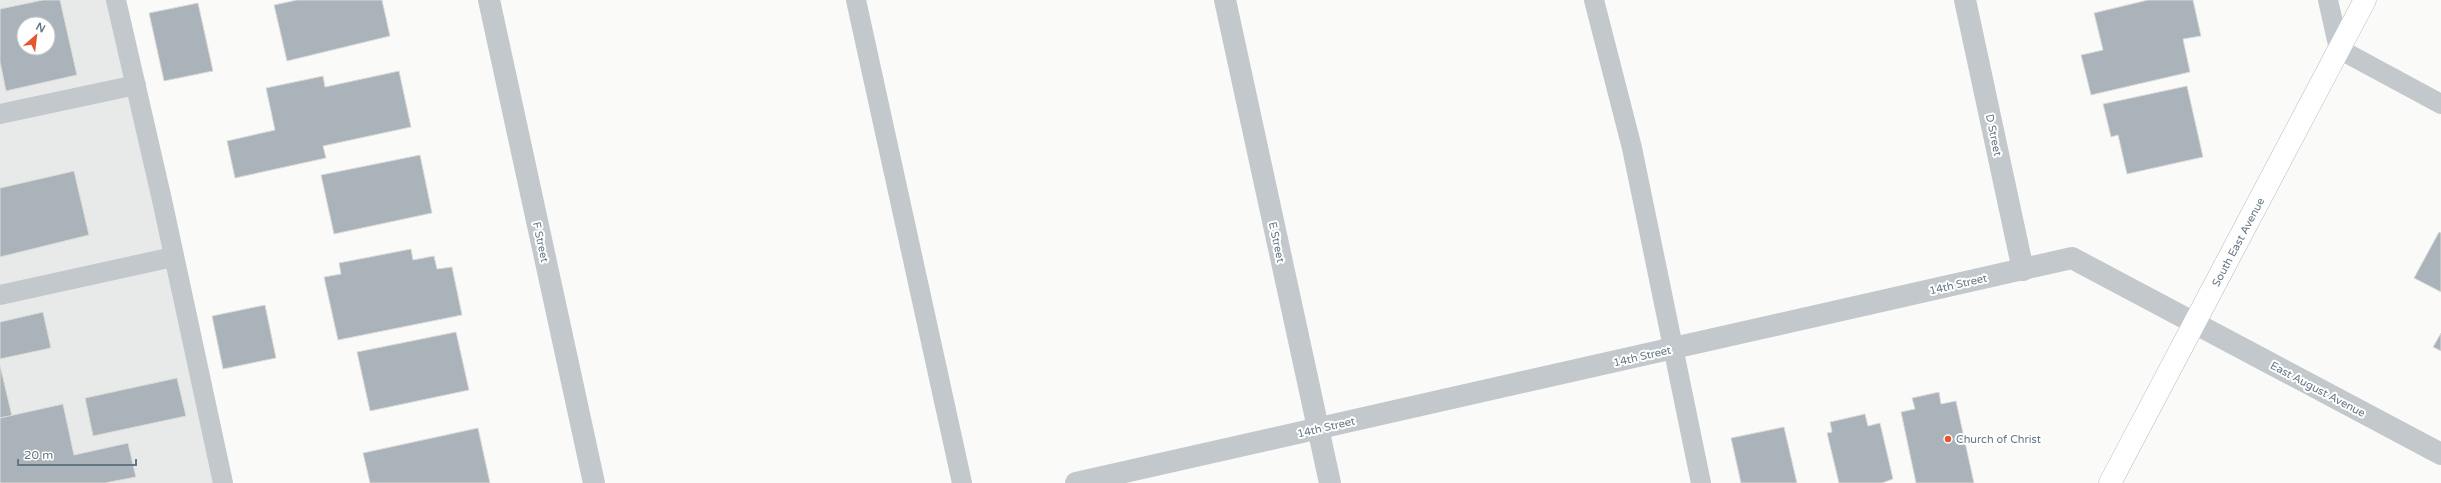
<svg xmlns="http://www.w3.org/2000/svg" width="2441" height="483" font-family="'Varela Round',sans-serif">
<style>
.built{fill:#e8e9e9;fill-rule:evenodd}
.building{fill:#aab3b9;stroke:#dcdcda;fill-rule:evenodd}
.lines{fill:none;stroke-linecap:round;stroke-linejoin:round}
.secondary-casing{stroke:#b3babf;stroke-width:23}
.lane{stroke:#c3c8cc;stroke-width:20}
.street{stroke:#c3c8cc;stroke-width:22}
.secondary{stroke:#fff;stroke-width:22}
.poi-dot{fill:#e4572e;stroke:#fff;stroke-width:1.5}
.labels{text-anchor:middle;stroke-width:4;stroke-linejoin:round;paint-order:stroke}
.street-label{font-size:11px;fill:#657683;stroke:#fff}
.poi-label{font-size:11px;fill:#657683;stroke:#fff;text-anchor:start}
</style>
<rect width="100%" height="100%" fill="#fafaf8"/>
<path class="built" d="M0,0H116L223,483H109L121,480L105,483H0ZM24,24H48V48H24Z"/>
<g class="building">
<path d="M43,0H60L77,75L6,91L0,62V9ZM24,24H48V48H24Z"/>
<polygon points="297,0 382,0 390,36 287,61 274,5"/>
<polygon points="2148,0 2193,0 2201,36 2183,39 2190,72 2091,95 2081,55 2103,50 2094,13"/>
<polygon points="198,3 213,71 164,81 149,13"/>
<polygon points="399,71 411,127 323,146 326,158 235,178 227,141 275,130 266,88 323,76 325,87"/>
<polygon points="2187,86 2203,157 2127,174 2118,135 2111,137 2103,104"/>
<polygon points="420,155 432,213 334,234 321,175"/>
<polygon points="74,171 89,235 0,257 0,188"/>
<polygon points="2439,232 2441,233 2441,292 2414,278"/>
<polygon points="411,249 413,260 434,256 437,269 452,267 462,315 338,340 324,277 341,274 339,263"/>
<polygon points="265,305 276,358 223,369 212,316"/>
<polygon points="43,312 51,348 0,359 0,322"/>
<polygon points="456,332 469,390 370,411 357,352"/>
<polygon points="2441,333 2441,351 2433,347"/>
<polygon points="0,365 12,416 0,418"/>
<polygon points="177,378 186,416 93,436 85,398"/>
<polygon points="1939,392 1941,404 1956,401 1974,483 1916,483 1901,412 1915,409 1912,398"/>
<polygon points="63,404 74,455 128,443 136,477 105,483 0,483 0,418"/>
<polygon points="1865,414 1868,426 1880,423 1893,479 1882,483 1839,483 1827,433 1832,432 1830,422"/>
<polygon points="1784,427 1797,483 1741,483 1731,438"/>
<polygon points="478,428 490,483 370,483 363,453"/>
</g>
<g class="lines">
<g class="secondary-casing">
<polyline id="secondary" points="2110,483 2365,0"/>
</g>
<g class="lane">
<polyline points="116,0 162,200 223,483"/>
<polyline points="856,0 962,483"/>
<polyline points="1594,0 1632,148 1701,483"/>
<polyline points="2328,0 2339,49 2441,104"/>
<polyline points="0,114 136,85"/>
<polyline points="0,295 173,257"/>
</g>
<g class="street">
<polyline points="489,0 594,483"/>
<polyline points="1225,0 1330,483"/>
<polyline points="1965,0 2023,270"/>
<polyline points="1076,483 2072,258 2441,454"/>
</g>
<use href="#secondary" class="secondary"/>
</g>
<circle class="poi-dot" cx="1948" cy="439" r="4"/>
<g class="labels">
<g class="street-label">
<text transform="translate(1994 135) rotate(78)" y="4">D Street</text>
<text transform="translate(541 242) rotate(78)" y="4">F Street</text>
<text transform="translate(1277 242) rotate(78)" y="4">E Street</text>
<text transform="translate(2238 242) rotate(-62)" y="4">South East Avenue</text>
<text transform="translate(1958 284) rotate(-13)" y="4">14th Street</text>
<text transform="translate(1642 356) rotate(-13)" y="4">14th Street</text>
<text transform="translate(2318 389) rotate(28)" y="4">East August Avenue</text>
<text transform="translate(1326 427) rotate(-13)" y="4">14th Street</text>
</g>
<g class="poi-label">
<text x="1956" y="443">Church of Christ</text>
</g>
</g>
<g transform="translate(36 36) rotate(28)"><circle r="19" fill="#ffffff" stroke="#c1c8cd"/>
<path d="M0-3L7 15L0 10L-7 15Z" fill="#e4572e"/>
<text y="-6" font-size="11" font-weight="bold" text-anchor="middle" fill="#657683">N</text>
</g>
<path d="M18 459v6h118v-6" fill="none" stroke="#657683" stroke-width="2"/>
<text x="24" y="459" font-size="12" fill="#657683" stroke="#ffffff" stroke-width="3" paint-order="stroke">20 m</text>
</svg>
